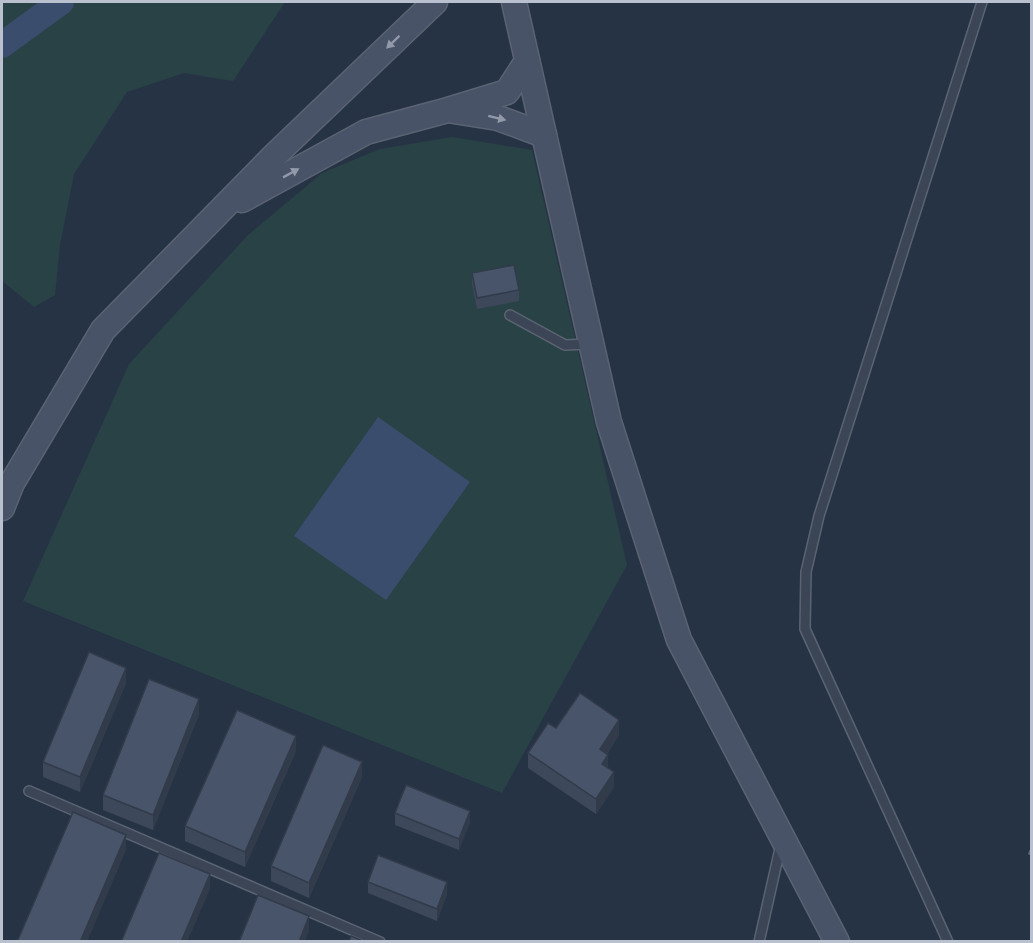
<svg xmlns="http://www.w3.org/2000/svg" width="1033" height="943" font-family="'Noto Sans',sans-serif">
<style>
.green{fill:#294246}
.water{fill:#3a4d6d}
.lines{fill:none;stroke-linecap:round;stroke-linejoin:round}
.river{stroke:#3a4d6d;stroke-width:26}
.lane-casing{stroke:#5a6372;stroke-width:12}
.secondary-casing{stroke:#5a6372;stroke-width:27}
.lane{stroke:#3b4555;stroke-width:9}
.secondary{stroke:#495368;stroke-width:24}
.rail{stroke:#5d697c;stroke-width:4.5;stroke-dasharray:6 6;stroke-linecap:butt}
.wall{fill:#3e485b}
.shaded-wall{fill:#323b4a}
.building{fill:#48546a;stroke:#323b4a;stroke-width:1.5}
.oneway{fill:#929aaa}
</style>
<rect width="100%" height="100%" fill="#263345"/>
<g class="green">
<polygon points="2,2 285,2 233,81 184,73 127,92 74,174 60,245 55,295 34,307 2,281"/>
<polygon points="452,137 532,150 627,565 502,793 23,601 129,364 247,236 322,173 380,149"/>
</g>
<polygon class="water" points="378,417 470,482 386,600 294,536"/>
<g class="lines">
<polyline class="river" points="2,45 61,2"/>
<g class="lane-casing">
<g id="lane">
<polyline points="510,315 565,345 590,344"/>
<polyline points="29,791 380,942"/>
<polyline points="759,942 781,844"/>
<polyline points="948,942 805,629 806,572 819,516 982,2"/>
</g>
</g>
<g class="secondary-casing">
<g id="secondary">
<polyline points="514,2 609,422 679,640 837,942"/>
<polyline points="454,111 498,118 544,135"/>
<polyline points="242,200 366,132 448,110 507,92 527,61"/>
<polyline points="2,508 12,483 103,330 276,154 435,2"/>
</g>
</g>
<use href="#lane" class="lane"/>
<use href="#secondary" class="secondary"/>
<polyline class="rail" points="1030,855 1032,850"/>
</g>
<g class="wall">
<polygon points="472,273 519,290 519,301 477,309 472,284"/>
<polygon points="126,683 80,792 43,777 43,762"/>
<polygon points="199,714 153,830 103,810 103,795"/>
<polygon points="556,728 619,735 607,754 608,768 614,787 596,814 528,768 528,753"/>
<polygon points="296,751 245,867 185,841 185,826"/>
<polygon points="362,777 309,898 271,881 271,866"/>
<polygon points="395,813 470,822 459,850 395,825"/>
<polygon points="368,882 447,894 437,921 368,893"/>
</g>
<g class="shaded-wall">
<polygon points="126,668 126,683 80,792 80,777"/>
<polygon points="199,699 199,714 153,830 153,815"/>
<polygon points="619,720 619,735 600,764 600,749"/>
<polygon points="296,736 296,751 245,867 245,852"/>
<polygon points="608,755 608,770 602,764"/>
<polygon points="362,762 362,777 309,898 309,883"/>
<polygon points="614,772 614,787 596,814 596,799"/>
<polygon points="470,811 470,822 459,850 459,839"/>
<polygon points="126,835 126,850 87,942 80,942"/>
<polygon points="210,874 210,889 187,942 181,942"/>
<polygon points="447,882 447,894 437,921 437,909"/>
<polygon points="309,916 309,931 305,942 299,942"/>
</g>
<g class="building">
<polygon points="514,265 519,290 477,298 472,273"/>
<polygon points="89,652 126,668 80,777 43,762"/>
<polygon points="149,679 199,699 153,815 103,795"/>
<polygon points="580,693 619,720 600,749 608,755 602,764 614,772 596,799 528,753 548,723 556,728"/>
<polygon points="237,710 296,736 245,852 185,826"/>
<polygon points="323,745 362,762 309,883 271,866"/>
<polygon points="406,785 470,811 459,839 395,813"/>
<polygon points="73,812 126,835 80,942 17,942"/>
<polygon points="159,853 210,874 181,942 121,942"/>
<polygon points="378,855 447,882 437,909 368,882"/>
<polygon points="258,895 309,916 299,942 239,942"/>
<polygon points="351,936 365,942 349,942"/>
</g>
<defs><path id="oneway-solid" d="M-6-.8H1V-3.2L6.5 0L1 3.2V.8H-6Z" transform="scale(1.5)"/></defs>
<g class="oneway">
<use href="#oneway-solid" transform="translate(393 42) rotate(136)"/>
<use href="#oneway-solid" transform="translate(497 118) rotate(14)"/>
<use href="#oneway-solid" transform="translate(291 173) rotate(-29)"/>
</g>
<rect width="1033" height="943" fill="none" stroke="#b9c0ce" stroke-width="6"/>
</svg>
